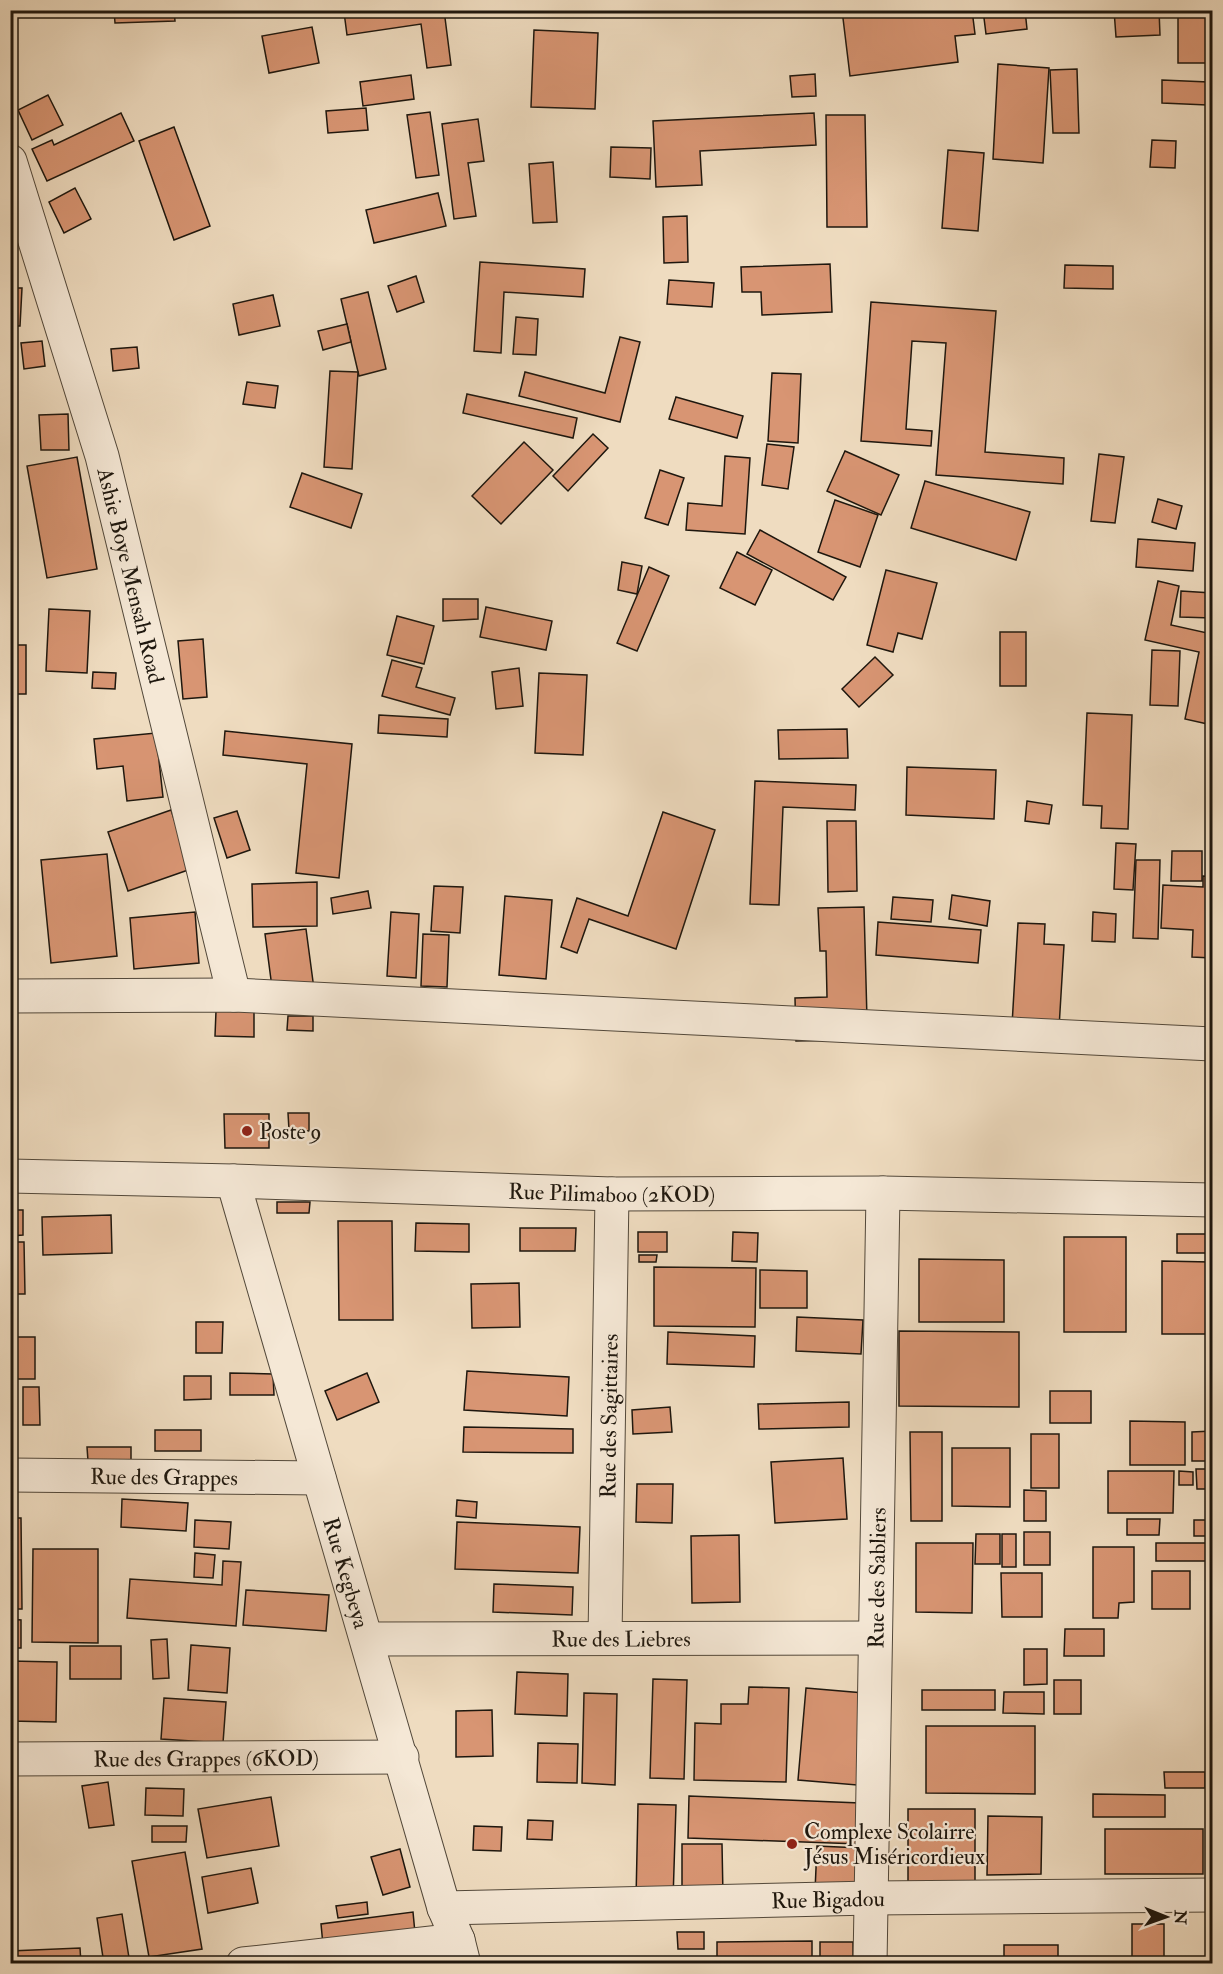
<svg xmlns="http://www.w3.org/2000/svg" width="1223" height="1974" font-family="'IM FELL Double Pica',serif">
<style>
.building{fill:#d89573;stroke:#1e170e;stroke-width:1.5}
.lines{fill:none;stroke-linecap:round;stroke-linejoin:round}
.street-casing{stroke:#52483a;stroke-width:35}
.street{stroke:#f5e8d6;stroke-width:33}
.poi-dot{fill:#8f2418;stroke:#f5e8d6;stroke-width:2}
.labels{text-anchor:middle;stroke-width:4.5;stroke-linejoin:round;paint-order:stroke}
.street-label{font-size:22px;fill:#1e170e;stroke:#f5e8d6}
.poi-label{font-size:22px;fill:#1e170e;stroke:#f5e8d6;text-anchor:start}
</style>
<rect width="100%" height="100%" fill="#efdcc0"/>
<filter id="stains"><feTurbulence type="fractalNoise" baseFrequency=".00333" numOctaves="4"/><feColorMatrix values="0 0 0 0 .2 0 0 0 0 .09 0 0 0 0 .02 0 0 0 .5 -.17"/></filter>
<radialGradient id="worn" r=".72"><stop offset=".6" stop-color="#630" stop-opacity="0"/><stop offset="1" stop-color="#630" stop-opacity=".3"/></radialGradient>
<g class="building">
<polygon points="114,10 174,10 175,21 115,23"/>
<polygon points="351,10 444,10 451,65 427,68 421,24 347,35 344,12"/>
<polygon points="530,10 553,10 553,17 531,17"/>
<polygon points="842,10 972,10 975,34 955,36 958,62 850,76"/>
<polygon points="983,10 1025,10 1027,29 986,34"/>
<polygon points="1114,10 1159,10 1160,35 1116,37"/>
<rect x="1178" y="10" width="34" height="53"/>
<polygon points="312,27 319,63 269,73 262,36"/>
<polygon points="534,30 598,33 595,109 531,107"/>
<polygon points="998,64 1049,68 1043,163 993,159"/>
<polygon points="1077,69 1079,133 1053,133 1050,70"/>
<polygon points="815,74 816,96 792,97 790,76"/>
<polygon points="411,75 414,99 363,106 360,82"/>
<polygon points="1162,80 1208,82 1207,105 1162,103"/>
<polygon points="48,95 63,125 32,140 18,110"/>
<polygon points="366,108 368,130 328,133 326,111"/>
<polygon points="430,112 439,175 416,178 407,115"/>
<polygon points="121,113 134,141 47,181 32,149 52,140 54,145"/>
<polygon points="814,113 816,145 700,151 702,185 656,187 653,121"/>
<polygon points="826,115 865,115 867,227 827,227"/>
<polygon points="478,119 484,161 468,163 476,216 454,219 442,124"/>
<polygon points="174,127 210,226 174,240 139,141"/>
<polygon points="1152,140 1176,141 1175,168 1150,167"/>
<polygon points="611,147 651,148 650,179 610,177"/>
<polygon points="948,150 984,153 978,231 942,228"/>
<polygon points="553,162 557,222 533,223 529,164"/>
<polygon points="75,188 91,219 64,233 49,202"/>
<polygon points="438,193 446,226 374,243 366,210"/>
<polygon points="687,216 688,262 664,263 663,217"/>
<polygon points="480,262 585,269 583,297 504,292 501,353 474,351"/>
<polygon points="830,264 832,312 762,315 761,292 742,292 741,267"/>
<polygon points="1065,265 1113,266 1113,289 1064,288"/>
<polygon points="416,276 424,302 397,312 388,286"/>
<polygon points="669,280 714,283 712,307 667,304"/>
<polygon points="10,288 22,288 20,326 10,326"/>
<polygon points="368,292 386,369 359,376 341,299"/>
<polygon points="273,295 280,326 239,335 233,304"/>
<polygon points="871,302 996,311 985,452 1064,458 1063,484 936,475 946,343 912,341 906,429 932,431 931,446 861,441"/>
<polygon points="516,317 538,319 536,355 513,354"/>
<polygon points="347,324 351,342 323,350 318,331"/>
<polygon points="620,337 640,342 620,422 519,396 525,372 605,393"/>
<polygon points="42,341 45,366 24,369 21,343"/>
<polygon points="137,347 139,368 113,371 111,349"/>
<polygon points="330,371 358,372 352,469 324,467"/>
<polygon points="772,373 801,374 798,443 768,441"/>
<polygon points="247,382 278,386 275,408 243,404"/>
<polygon points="467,394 577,418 573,438 463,413"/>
<polygon points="676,397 743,416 737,438 669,419"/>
<polygon points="68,414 69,450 41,450 39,415"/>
<polygon points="593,434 608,448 568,491 553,476"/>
<polygon points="524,442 553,470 501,524 472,496"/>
<polygon points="767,444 794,447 788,489 762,485"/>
<polygon points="845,451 899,475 881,515 827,491"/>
<polygon points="1099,454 1124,457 1115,523 1091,521"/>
<polygon points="725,456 750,458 745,534 686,530 688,503 722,506"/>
<polygon points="77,457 97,569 47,578 27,466"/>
<polygon points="660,470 684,478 668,525 645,518"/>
<polygon points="302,473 362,494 351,528 290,507"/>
<polygon points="925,481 1030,512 1016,560 911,528"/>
<polygon points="1158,499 1182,506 1176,529 1152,522"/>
<polygon points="835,500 878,515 860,567 818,552"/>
<polygon points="760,530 846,577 833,600 747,554"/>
<polygon points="1138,539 1195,543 1193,571 1136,567"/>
<polygon points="737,552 772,570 755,605 720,588"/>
<polygon points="622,562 642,566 637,594 618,590"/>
<polygon points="649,567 669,576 637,651 617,643"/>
<polygon points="886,570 937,583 922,639 898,633 893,652 867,645"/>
<polygon points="1158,581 1179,586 1171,625 1212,634 1212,725 1185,719 1199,652 1145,640"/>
<polygon points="1181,591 1212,593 1212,618 1180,617"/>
<polygon points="443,599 478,599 478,619 443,621"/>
<polygon points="486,607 552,621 546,650 480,637"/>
<polygon points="49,609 90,611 87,673 46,671"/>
<polygon points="397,616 434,626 424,664 387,655"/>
<rect x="1000" y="632" width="26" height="54"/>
<polygon points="203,639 207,697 183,699 178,641"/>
<rect x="10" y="645" width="16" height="49"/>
<polygon points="1152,650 1180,651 1178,706 1150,705"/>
<polygon points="875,657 893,675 859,707 842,689"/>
<polygon points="392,660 422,668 416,687 455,698 450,715 382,696"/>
<polygon points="519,668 523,706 496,709 492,672"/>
<polygon points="93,672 116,673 115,689 92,688"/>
<polygon points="539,673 587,675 583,755 535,753"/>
<polygon points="1087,713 1132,715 1128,829 1101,828 1102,806 1083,805"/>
<polygon points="379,715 448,719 447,737 378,733"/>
<polygon points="847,729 848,758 779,759 778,730"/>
<polygon points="225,731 352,744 339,878 296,873 307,764 223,755"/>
<polygon points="156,733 163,797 127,801 123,766 97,769 94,739"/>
<polygon points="907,767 996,770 994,819 906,815"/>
<polygon points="755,781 856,785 855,810 783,807 779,905 750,904"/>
<polygon points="1027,801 1052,805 1049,824 1025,821"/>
<polygon points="171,810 191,869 128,891 108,832"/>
<polygon points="237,811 250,850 227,858 214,818"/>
<polygon points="663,812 715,830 676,949 589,919 577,953 561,947 577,898 628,916"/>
<polygon points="827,821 856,821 857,891 828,892"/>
<polygon points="1116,843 1136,844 1133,890 1114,889"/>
<polygon points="1172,851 1202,851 1202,881 1171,881"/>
<polygon points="107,854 117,956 51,963 41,860"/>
<polygon points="1136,860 1160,860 1158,939 1133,938"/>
<polygon points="1203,876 1212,877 1212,958 1192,957 1193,930 1161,928 1163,885 1203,887"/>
<polygon points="317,882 317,926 253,927 252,884"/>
<polygon points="434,886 463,887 460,933 431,931"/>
<polygon points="368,891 371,908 333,914 331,898"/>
<polygon points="952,895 990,901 987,926 949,919"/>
<polygon points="505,896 552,900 546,979 499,975"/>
<polygon points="893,897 933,900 931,922 891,919"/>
<polygon points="864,907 867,1019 841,1040 796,1041 795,998 827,997 826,951 820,951 818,908"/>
<polygon points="195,912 199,963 134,969 130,918"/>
<polygon points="391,912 419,914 416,978 387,976"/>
<polygon points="1093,912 1116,914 1115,942 1092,941"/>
<polygon points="878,922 981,930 978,963 876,955"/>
<polygon points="1018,923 1045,924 1044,944 1064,945 1059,1028 1012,1025"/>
<polygon points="306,929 314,989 273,995 265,934"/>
<polygon points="423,934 449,935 447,987 421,986"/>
<polygon points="216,1011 254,1011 254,1037 215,1036"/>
<polygon points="288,1016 313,1016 313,1031 287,1030"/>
<polygon points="288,1113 309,1113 309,1131 289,1130"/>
<polygon points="224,1114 269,1114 269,1148 225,1148"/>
<polygon points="277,1202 310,1202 309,1213 277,1213"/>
<polygon points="10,1210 23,1210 23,1235 10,1236"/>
<polygon points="111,1215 112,1253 43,1255 42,1217"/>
<polygon points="338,1221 392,1221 393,1320 339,1320"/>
<polygon points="416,1223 469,1224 469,1252 415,1251"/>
<polygon points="520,1228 576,1228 575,1251 520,1251"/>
<rect x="638" y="1232" width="29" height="20"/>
<polygon points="733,1232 758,1233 757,1262 732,1261"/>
<rect x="1177" y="1234" width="31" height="19"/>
<rect x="1064" y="1237" width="62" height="95"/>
<polygon points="10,1242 24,1242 25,1294 10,1294"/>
<polygon points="639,1255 657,1255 656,1262 639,1262"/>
<polygon points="919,1259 1004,1260 1004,1322 919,1322"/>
<polygon points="1162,1261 1210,1262 1210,1334 1162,1334"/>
<polygon points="654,1267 756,1268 755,1327 654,1326"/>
<polygon points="760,1270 807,1271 807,1308 760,1308"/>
<polygon points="519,1283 520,1327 472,1328 471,1284"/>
<polygon points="797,1317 863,1320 861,1354 796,1351"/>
<polygon points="196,1322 223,1322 222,1353 196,1353"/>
<polygon points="899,1331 1019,1332 1019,1407 899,1406"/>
<polygon points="668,1332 755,1336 754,1367 667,1364"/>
<rect x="10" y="1337" width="25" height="42"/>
<polygon points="467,1371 569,1377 567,1416 464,1410"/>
<polygon points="230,1373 273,1374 274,1395 230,1395"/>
<polygon points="367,1373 379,1402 337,1420 325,1391"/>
<polygon points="184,1376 211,1376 211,1399 184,1400"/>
<polygon points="23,1387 39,1387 40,1425 23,1425"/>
<rect x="1050" y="1391" width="41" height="32"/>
<polygon points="849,1402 849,1427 759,1429 758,1404"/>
<polygon points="670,1407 672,1432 633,1434 632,1410"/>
<polygon points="1130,1421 1185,1422 1185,1465 1130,1465"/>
<polygon points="464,1427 573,1429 573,1453 463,1452"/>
<rect x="155" y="1430" width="46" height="21"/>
<polygon points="1212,1431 1212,1461 1192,1461 1192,1432"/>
<polygon points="910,1432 942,1432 942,1521 911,1521"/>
<rect x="1031" y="1434" width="28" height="54"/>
<polygon points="87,1447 131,1447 131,1462 88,1461"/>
<polygon points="952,1448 1010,1448 1010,1507 952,1506"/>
<polygon points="843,1458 847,1519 775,1523 771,1462"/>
<polygon points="1196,1469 1212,1469 1212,1489 1197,1489"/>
<polygon points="1108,1471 1174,1471 1173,1513 1108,1513"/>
<polygon points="1179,1471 1193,1472 1193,1485 1179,1485"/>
<polygon points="637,1484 673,1484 672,1523 636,1522"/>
<polygon points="1024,1490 1046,1491 1046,1521 1024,1521"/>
<polygon points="122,1499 188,1503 186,1531 121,1527"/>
<polygon points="457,1500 477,1502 476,1518 456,1516"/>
<polygon points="10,1518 21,1518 22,1609 10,1609"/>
<polygon points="1127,1519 1160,1519 1159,1535 1127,1535"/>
<polygon points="195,1520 231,1522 229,1549 194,1547"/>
<rect x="1194" y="1520" width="18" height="16"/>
<polygon points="457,1522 580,1527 578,1573 455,1569"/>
<rect x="1024" y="1532" width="26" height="33"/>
<polygon points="976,1534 1000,1534 1000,1564 975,1564"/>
<rect x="1002" y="1534" width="14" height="33"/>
<polygon points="739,1535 740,1602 692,1603 691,1536"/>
<polygon points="916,1543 973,1543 972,1613 916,1612"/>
<rect x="1156" y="1543" width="56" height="18"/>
<polygon points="1093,1547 1134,1547 1134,1602 1119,1603 1118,1618 1093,1618"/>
<polygon points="33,1549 98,1549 98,1643 32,1642"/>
<polygon points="195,1553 215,1555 213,1578 194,1577"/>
<polygon points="223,1561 241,1562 236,1626 127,1618 130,1579 222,1585"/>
<rect x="1152" y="1571" width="38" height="38"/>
<polygon points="1001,1573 1042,1573 1042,1617 1002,1617"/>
<polygon points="494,1584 573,1587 572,1615 493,1612"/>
<polygon points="246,1590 329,1595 326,1631 243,1625"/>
<polygon points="10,1619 21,1620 21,1648 10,1648"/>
<polygon points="1065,1629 1104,1629 1104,1656 1064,1656"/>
<polygon points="167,1639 169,1678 153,1679 151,1640"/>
<polygon points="191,1645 230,1648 227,1693 188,1690"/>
<rect x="70" y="1646" width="51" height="33"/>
<polygon points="1024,1649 1047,1649 1047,1684 1024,1685"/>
<polygon points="10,1661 57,1662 56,1722 10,1721"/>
<polygon points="517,1672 568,1674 567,1716 515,1714"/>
<polygon points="653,1679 687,1680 684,1779 650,1778"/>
<rect x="1054" y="1680" width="27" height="34"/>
<polygon points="749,1687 789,1688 786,1782 694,1780 695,1723 721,1724 721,1704 748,1704"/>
<polygon points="806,1688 864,1693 857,1785 798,1780"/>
<rect x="922" y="1690" width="73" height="20"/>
<polygon points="1004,1692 1044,1692 1044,1714 1003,1713"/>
<polygon points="584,1693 617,1694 615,1785 582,1783"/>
<polygon points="164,1698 226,1702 223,1743 161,1739"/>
<polygon points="492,1710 493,1756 456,1757 456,1711"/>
<polygon points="926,1726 1035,1726 1035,1794 926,1793"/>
<polygon points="538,1743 578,1744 577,1783 537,1782"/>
<polygon points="1164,1772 1205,1772 1205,1788 1165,1788"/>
<polygon points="108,1782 114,1825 89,1828 82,1786"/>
<polygon points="146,1788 184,1789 183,1816 145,1815"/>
<polygon points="1093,1794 1165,1795 1165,1817 1093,1817"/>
<polygon points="689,1796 860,1803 859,1844 688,1838"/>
<polygon points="271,1797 279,1846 207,1858 198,1809"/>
<polygon points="638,1804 676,1805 673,1900 636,1899"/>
<rect x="908" y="1809" width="67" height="75"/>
<polygon points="988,1816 1042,1817 1041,1874 987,1875"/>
<polygon points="528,1820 553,1821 552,1840 527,1839"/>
<polygon points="152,1826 187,1826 186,1842 152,1842"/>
<polygon points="474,1826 502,1827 501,1851 473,1850"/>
<rect x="1105" y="1829" width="98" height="45"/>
<polygon points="682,1844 722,1844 723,1896 682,1896"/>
<polygon points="817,1846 861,1848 859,1892 815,1891"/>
<polygon points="400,1849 410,1887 383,1895 371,1857"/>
<polygon points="185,1852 202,1949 149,1957 132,1861"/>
<polygon points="251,1868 258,1903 208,1913 202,1877"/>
<polygon points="367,1902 368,1914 338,1918 336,1906"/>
<polygon points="413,1912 415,1933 323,1945 321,1924"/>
<polygon points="122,1914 130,1964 104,1964 97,1918"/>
<rect x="1132" y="1924" width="32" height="40"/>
<polygon points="677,1932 704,1932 704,1949 678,1949"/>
<polygon points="812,1941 812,1963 717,1963 717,1942"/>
<rect x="820" y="1942" width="33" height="22"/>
<rect x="1004" y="1945" width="54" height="19"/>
<polygon points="80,1948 81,1964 10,1964 10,1951"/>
</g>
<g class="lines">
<g class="street-casing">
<g id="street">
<path id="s1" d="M10,161L102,456L234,995"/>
<polyline points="10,996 234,995 1212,1044"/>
<path id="s2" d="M10,1176L233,1181L612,1194L883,1193L1212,1200"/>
<path id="s3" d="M233,1181L444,1908L458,1940L464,1964"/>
<path id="s4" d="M10,1475L319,1478"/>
<path id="s5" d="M605,1638L612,1194"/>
<path id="s6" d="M367,1639L875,1638"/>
<path id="s7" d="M10,1759L402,1757"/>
<path id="s8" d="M444,1908L871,1898L1212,1895"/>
<polyline points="243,1964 458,1940"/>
<path id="s9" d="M870,1964L883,1193"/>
</g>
</g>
<use href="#street" class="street"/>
</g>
<g class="poi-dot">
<circle cx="247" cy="1131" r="6"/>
<circle cx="792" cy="1844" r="6"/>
</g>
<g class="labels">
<g class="street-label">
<text dy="8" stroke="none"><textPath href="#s1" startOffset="432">Ashie Boye Mensah Road</textPath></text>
<text dy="8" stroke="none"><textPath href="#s2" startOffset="602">Rue Pilimaboo (2KOD)</textPath></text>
<text dy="8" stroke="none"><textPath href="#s5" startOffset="222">Rue des Sagittaires</textPath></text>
<text dy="8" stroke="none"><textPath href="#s4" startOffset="154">Rue des Grappes</textPath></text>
<text dy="8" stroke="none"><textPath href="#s3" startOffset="408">Rue Kegbeya</textPath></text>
<text dy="8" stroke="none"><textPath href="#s9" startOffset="386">Rue des Sabliers</textPath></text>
<text dy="8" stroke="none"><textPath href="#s6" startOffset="254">Rue des Liebres</textPath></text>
<text dy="8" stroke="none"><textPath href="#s7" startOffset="196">Rue des Grappes (6KOD)</textPath></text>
<text dy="8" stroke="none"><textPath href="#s8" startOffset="384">Rue Bigadou</textPath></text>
</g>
<g class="poi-label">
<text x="259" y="1139">Poste 9</text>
<text x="804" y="1839">Complexe Scolairre<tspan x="804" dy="25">Jésus Miséricordieux</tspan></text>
</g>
</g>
<rect width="1223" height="1974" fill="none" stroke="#efdcc0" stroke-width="36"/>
<rect x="12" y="12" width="1199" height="1950" fill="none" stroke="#1e170e" stroke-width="3"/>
<rect x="18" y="18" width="1187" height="1938" fill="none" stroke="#1e170e" stroke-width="1.5"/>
<g transform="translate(1166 1917) rotate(91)" stroke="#f5e8d6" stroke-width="4.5" paint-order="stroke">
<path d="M0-4.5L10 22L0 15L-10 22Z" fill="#1e170e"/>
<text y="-9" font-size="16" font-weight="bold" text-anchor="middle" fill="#1e170e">N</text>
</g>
<rect width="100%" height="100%" filter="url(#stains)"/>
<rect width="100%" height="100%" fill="url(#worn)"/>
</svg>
